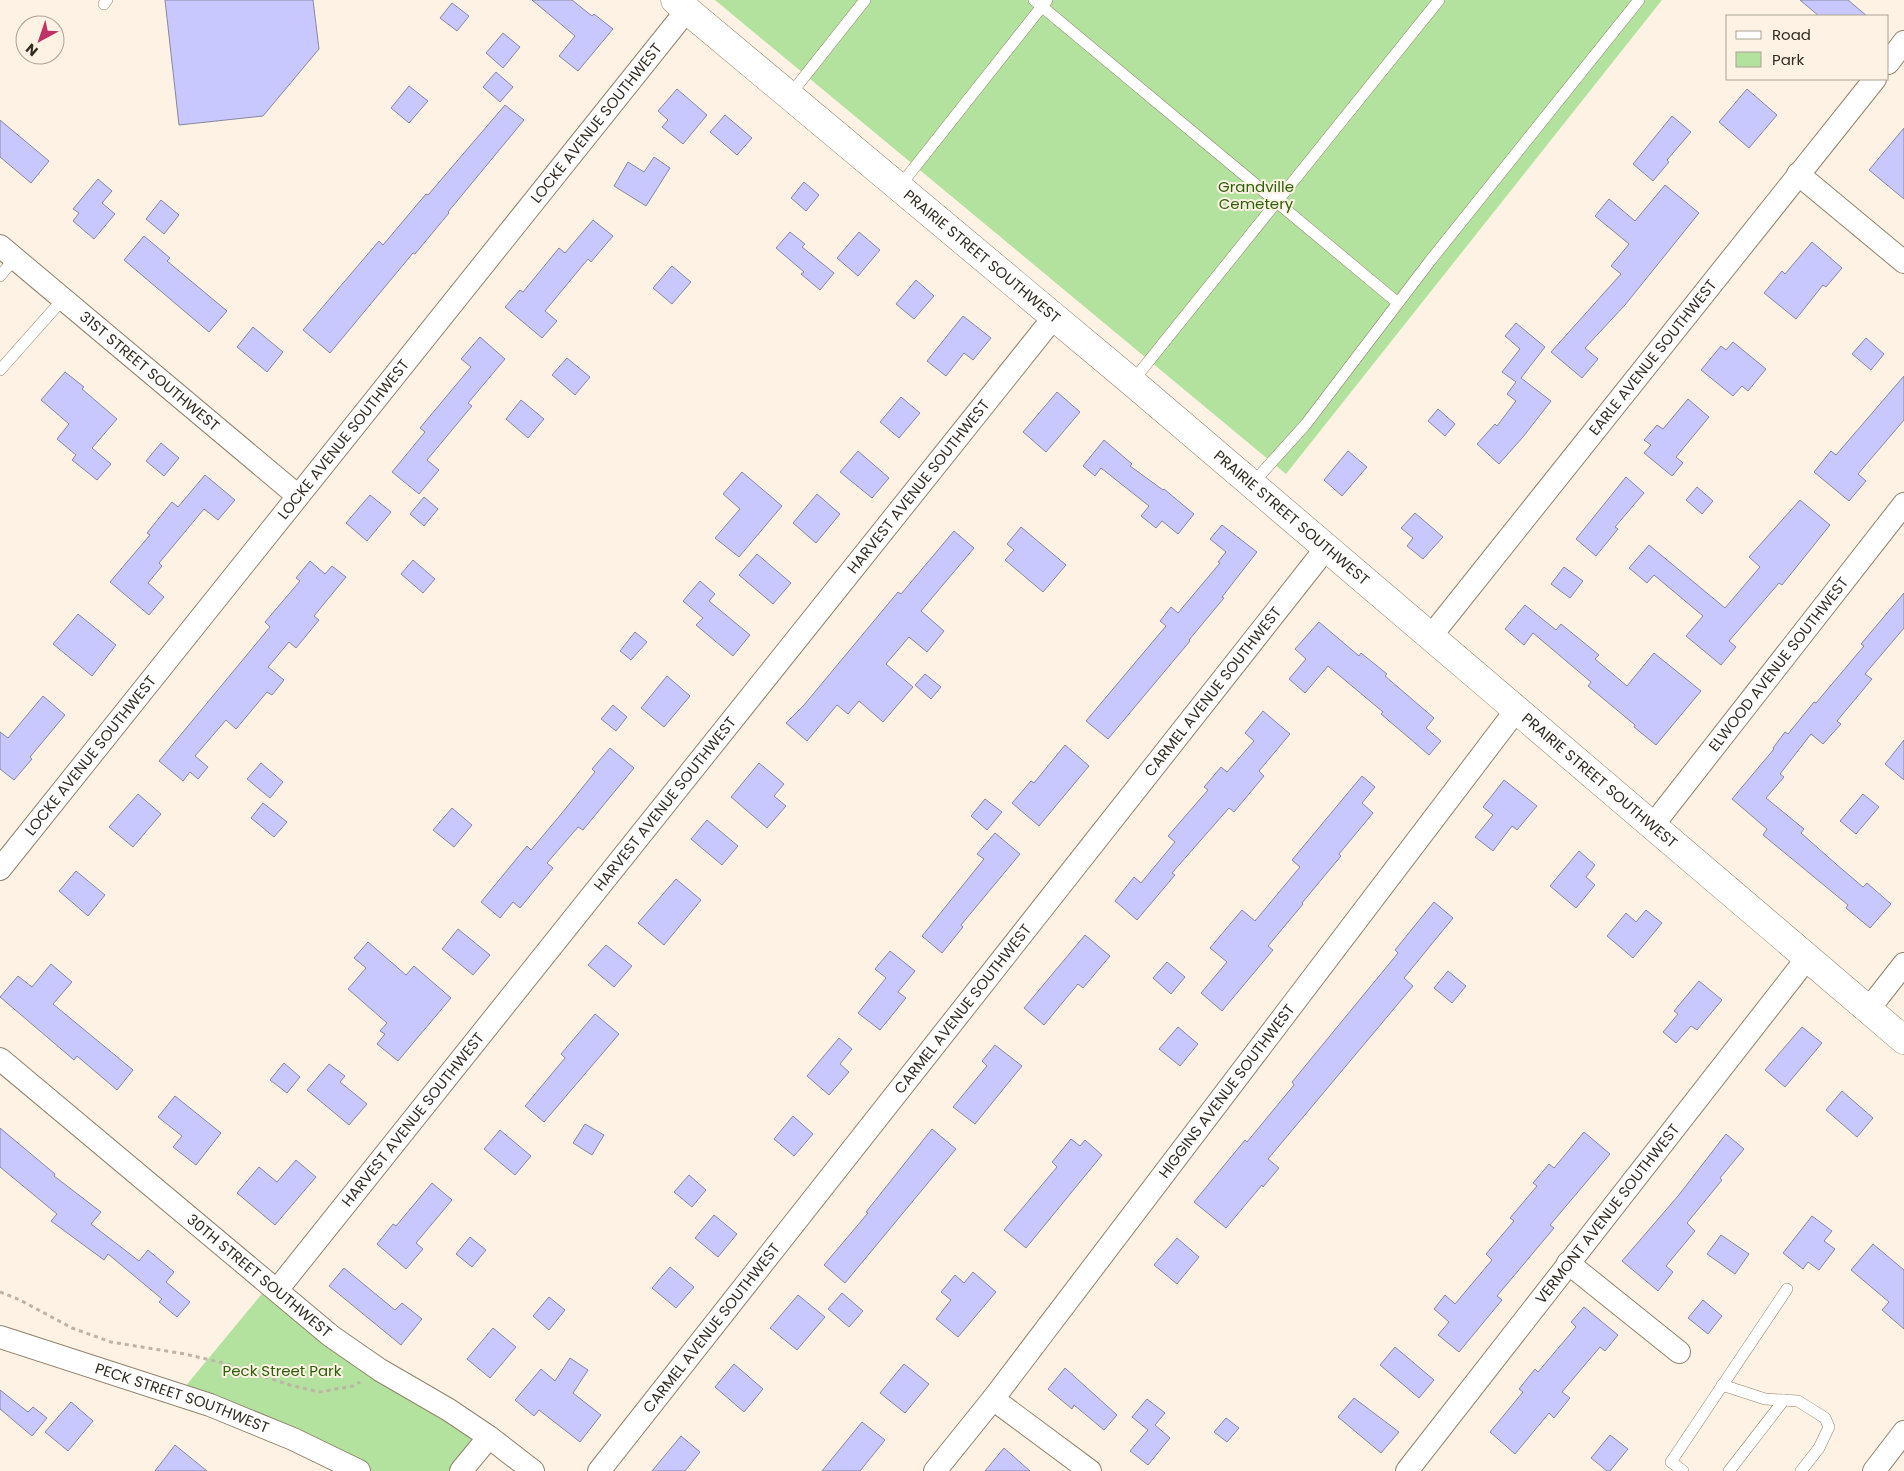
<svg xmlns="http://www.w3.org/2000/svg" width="1904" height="1471" font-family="Poppins,sans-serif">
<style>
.green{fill:#b2e29e}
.building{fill:#c9c8fe;stroke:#8787a1}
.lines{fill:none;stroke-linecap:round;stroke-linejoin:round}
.service-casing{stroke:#93836c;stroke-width:12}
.minor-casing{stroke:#93836c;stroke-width:24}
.tertiary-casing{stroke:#93836c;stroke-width:29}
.path{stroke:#bdb3a6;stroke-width:3;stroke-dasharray:4 4;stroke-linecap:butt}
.service{stroke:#fff;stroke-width:11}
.minor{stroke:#fff;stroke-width:22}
.tertiary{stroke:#fff;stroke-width:28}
.labels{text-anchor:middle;stroke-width:4;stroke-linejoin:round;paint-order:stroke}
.street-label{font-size:15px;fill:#322b22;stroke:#fdf2e3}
.park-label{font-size:15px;fill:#2c6009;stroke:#fdf2e3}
</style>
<rect width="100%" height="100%" fill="#fdf2e3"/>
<g class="green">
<polygon points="715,0 1662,0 1286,474"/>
<polygon points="270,1284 489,1437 461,1471 348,1471 179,1394"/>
</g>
<g class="building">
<polygon points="165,0 313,0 319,49 263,116 179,125"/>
<polygon points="532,0 572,0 592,16 594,14 613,29 578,71 559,56 575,36"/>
<polygon points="1800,0 1848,0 1867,16 1819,16"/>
<polygon points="452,3 469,16 457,31 440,18"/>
<polygon points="503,33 520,47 503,68 486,53"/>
<polygon points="496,72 513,87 500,102 483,87"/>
<polygon points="409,86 428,101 409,123 391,108"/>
<polygon points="677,89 707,115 683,144 662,127 668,120 658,111"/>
<polygon points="1747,89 1777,115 1749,148 1719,122"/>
<polygon points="505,105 524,120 448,212 449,213 415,254 413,253 330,353 303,330 379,241 383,245 426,194 428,195"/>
<polygon points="725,115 752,138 737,155 710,132"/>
<polygon points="1672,116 1691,132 1667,160 1669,162 1653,181 1633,164"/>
<polygon points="0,120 49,161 31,183 0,157"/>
<polygon points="1904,128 1904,199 1869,170"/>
<polygon points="654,157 670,168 646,206 614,186 628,162 644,172"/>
<polygon points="98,179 112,191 102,203 115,214 94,239 73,221 79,213 73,209"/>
<polygon points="804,182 819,195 806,211 791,198"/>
<polygon points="1665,185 1699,213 1625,305 1585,348 1598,359 1582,378 1551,352 1621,274 1611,266 1629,244 1595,216 1609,199 1635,221"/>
<polygon points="161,200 179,215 164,234 146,219"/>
<polygon points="593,220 613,236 591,262 588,259 545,311 557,321 542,338 505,307 520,290 523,292 559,248 565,253"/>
<polygon points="790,232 805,244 802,247 834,273 820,290 801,274 804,272 776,248"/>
<polygon points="859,232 880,250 858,276 837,258"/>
<polygon points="144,236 170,258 167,261 227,311 209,332 124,260"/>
<polygon points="1812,242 1842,268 1826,287 1823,285 1796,319 1764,293 1782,271 1785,274"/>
<polygon points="672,266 691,282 672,304 653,288"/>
<polygon points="916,280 934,296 914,319 896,304"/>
<polygon points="963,316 991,338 973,360 964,353 946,376 927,361"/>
<polygon points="1516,323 1545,347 1521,378 1551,401 1523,437 1499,464 1477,444 1495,424 1497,426 1516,401 1507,394 1516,382 1502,372 1520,349 1505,336"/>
<polygon points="253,327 283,352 267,372 237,347"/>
<polygon points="480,337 505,359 468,403 472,406 427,460 439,470 419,494 392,472 425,432 420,428 471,367 461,359"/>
<polygon points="1866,338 1884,354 1871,370 1852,354"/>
<polygon points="1733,342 1766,369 1748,391 1742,386 1733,396 1701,370 1721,346 1726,350"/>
<polygon points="567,358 590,377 575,395 552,375"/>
<polygon points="65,372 84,387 82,389 117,419 92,448 111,464 97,480 72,460 76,455 57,439 69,424 41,400"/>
<polygon points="1904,376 1904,420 1858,474 1866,481 1849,501 1814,472 1831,451 1836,455"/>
<polygon points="1057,392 1080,412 1046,452 1023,432"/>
<polygon points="901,397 920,413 899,438 880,422"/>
<polygon points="1688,399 1709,417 1676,457 1683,463 1672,476 1644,453 1651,445 1644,440 1657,425 1663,429"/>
<polygon points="521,400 544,419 528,438 506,419"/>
<polygon points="1438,409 1455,424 1445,436 1428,421"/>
<polygon points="1104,440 1132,464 1130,466 1163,490 1164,489 1194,514 1178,534 1162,521 1156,528 1141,516 1149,506 1101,468 1095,476 1083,466"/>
<polygon points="161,443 179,458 164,476 146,461"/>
<polygon points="858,451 889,478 872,498 840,472"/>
<polygon points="1348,451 1367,467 1342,496 1324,480"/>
<polygon points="742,472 782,506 739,557 715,538 740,509 723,494"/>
<polygon points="205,475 235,500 218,520 204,509 159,563 162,566 148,583 164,597 149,615 110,582 150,535 147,533 172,502 178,507"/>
<polygon points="1626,477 1644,493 1615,527 1618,529 1596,556 1576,539"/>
<polygon points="1697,487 1713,501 1702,514 1686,500"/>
<polygon points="817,494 840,514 816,543 793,523"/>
<polygon points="370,495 391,512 367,541 346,523"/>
<polygon points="424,497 438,509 424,526 410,514"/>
<polygon points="1800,500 1830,525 1782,585 1779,583 1729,641 1736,647 1721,665 1686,636 1703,616 1654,575 1647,583 1629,568 1649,545 1725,608 1760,567 1749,557"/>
<polygon points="1415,513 1443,537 1423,559 1407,546 1413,538 1401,528"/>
<polygon points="1222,525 1257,552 1222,597 1224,598 1189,640 1190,641 1108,739 1086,721 1166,626 1160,621 1171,607 1178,613 1220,563 1218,562 1226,552 1210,539"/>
<polygon points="1021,527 1066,565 1043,592 1005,560 1014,550 1007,544"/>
<polygon points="954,531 974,548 921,611 944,631 927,652 909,637 886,664 913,687 883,722 859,701 848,714 837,705 807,741 786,723 804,705 898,592 901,594"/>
<polygon points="757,554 791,583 773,604 739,575"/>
<polygon points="413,560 435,579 423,593 401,574"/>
<polygon points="310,561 325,574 332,566 346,577 314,616 319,620 296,648 289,642 268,667 284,680 272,695 267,692 236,729 226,720 195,756 208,767 198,779 190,772 183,781 159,761 270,627 265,622 300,581 296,578"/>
<polygon points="1564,567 1583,581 1570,598 1551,584"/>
<polygon points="700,581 715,594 709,601 750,635 733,656 696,625 703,618 683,601"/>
<polygon points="1904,593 1904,628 1865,674 1872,679 1837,721 1841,724 1823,744 1811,734 1780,774 1784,777 1766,798 1804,829 1801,833 1836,864 1863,887 1867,883 1891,904 1870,928 1846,908 1848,905 1763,835 1767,829 1732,799 1774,749 1773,748 1785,732 1788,734 1814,702 1816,703 1864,646 1861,644"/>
<polygon points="1525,605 1556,630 1561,624 1599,655 1595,659 1627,686 1654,653 1701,691 1656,745 1634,727 1635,725 1588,686 1591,682 1533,633 1524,645 1505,629"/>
<polygon points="78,614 116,645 92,676 53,644"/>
<polygon points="1319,622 1359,656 1361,653 1387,674 1385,676 1434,718 1426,728 1441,741 1429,755 1381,714 1383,712 1328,666 1305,693 1289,679 1306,659 1295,649"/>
<polygon points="635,632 647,642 631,660 620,651"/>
<polygon points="925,674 941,687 931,699 915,685"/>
<polygon points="667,676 690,696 664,727 641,708"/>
<polygon points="43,696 65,715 30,757 32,759 14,780 0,769 0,732 8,738"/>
<polygon points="613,705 627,717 616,731 601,719"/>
<polygon points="1263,711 1290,734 1259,771 1264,776 1234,812 1229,808 1172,873 1175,875 1137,920 1115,901 1134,877 1141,883 1175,842 1168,836 1208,790 1204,787 1221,767 1227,772 1254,741 1245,733"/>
<polygon points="1904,740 1904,780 1885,764"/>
<polygon points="1065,745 1089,766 1039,826 1012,803 1031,781 1034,783"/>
<polygon points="610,748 634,768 583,830 578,827 547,863 553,868 520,908 513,902 500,918 481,902 527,846 531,850 562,813 595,772 592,769"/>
<polygon points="261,763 283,782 270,798 247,779"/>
<polygon points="759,763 784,784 774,796 786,806 767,828 731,797"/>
<polygon points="1362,776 1375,787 1362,803 1373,813 1339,854 1341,856 1302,903 1303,904 1268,946 1273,950 1222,1011 1201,993 1227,962 1210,948 1242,910 1255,921 1300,867 1292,860"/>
<polygon points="1504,780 1537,806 1517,830 1512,826 1493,851 1475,837 1493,815 1483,807"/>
<polygon points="138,794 161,814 133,847 109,827"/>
<polygon points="1863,794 1879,807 1856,834 1840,821"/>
<polygon points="985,799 1002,812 987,830 971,816"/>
<polygon points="263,803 287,822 274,837 251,818"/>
<polygon points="452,808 472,825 454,847 433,830"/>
<polygon points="707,820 738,846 722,865 691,839"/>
<polygon points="995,833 1020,854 961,925 963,927 942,953 922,936 984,859 977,854"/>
<polygon points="1579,851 1595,865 1586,877 1595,885 1576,908 1550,886"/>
<polygon points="76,871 105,895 88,916 59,891"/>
<polygon points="676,879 701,900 664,945 638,923"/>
<polygon points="1434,902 1453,918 1404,978 1413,986 1268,1159 1279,1168 1263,1187 1262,1185 1226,1228 1194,1202 1245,1140 1247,1142 1294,1085 1292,1082 1398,953 1395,950"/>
<polygon points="1646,910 1662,923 1633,958 1607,936 1626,913 1636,922"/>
<polygon points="458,929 490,955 473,975 442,949"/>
<polygon points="1085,935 1110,956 1083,988 1078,984 1044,1025 1024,1008"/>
<polygon points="368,942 406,975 414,966 451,998 398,1061 377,1044 385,1034 380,1031 387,1023 348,989 366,968 354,958"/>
<polygon points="606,945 632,966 614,987 588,965"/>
<polygon points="890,951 915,971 898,992 906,998 880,1030 858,1013 886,978 875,969"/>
<polygon points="1167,962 1185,977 1171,994 1153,978"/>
<polygon points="51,964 72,982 53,1004 133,1070 117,1090 77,1056 74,1060 0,997 18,976 32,987"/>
<polygon points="1448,971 1466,986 1452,1003 1434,988"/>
<polygon points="1699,981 1722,1000 1697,1030 1691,1026 1676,1043 1663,1032 1678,1014 1674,1011"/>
<polygon points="595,1014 619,1034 544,1122 525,1106 565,1058 561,1054"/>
<polygon points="1178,1027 1198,1044 1180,1066 1159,1049"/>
<polygon points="1802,1027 1822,1043 1785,1087 1765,1070"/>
<polygon points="839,1038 852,1049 840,1064 849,1072 829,1095 807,1076"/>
<polygon points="995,1045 1022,1066 975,1124 953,1107 987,1066 982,1061"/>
<polygon points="284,1063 300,1077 287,1093 270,1080"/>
<polygon points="329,1064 345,1076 340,1082 367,1104 349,1125 307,1090"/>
<polygon points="1842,1091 1873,1118 1857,1137 1826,1110"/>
<polygon points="175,1096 221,1133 196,1165 173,1147 182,1136 158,1117"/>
<polygon points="793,1116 813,1134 794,1156 774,1139"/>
<polygon points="585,1124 604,1135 592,1155 573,1143"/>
<polygon points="0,1128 55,1174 54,1176 101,1212 91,1224 139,1261 148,1250 174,1272 166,1282 190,1302 177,1317 159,1302 162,1299 108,1254 104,1260 51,1221 57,1214 0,1167"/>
<polygon points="932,1129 956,1149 845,1283 824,1265 868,1213 866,1212"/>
<polygon points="500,1130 531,1156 515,1175 484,1149"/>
<polygon points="1584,1132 1610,1154 1550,1225 1554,1228 1497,1296 1502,1300 1459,1352 1438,1335 1449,1322 1434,1309 1445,1295 1455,1304 1492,1260 1486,1254 1514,1221 1510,1218 1537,1186 1533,1183 1549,1164 1554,1168"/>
<polygon points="1726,1134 1744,1149 1720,1178 1722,1180 1687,1223 1695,1231 1666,1266 1673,1272 1658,1291 1622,1261 1678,1196"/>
<polygon points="1071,1139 1080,1146 1085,1140 1102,1155 1026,1248 1004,1230 1057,1167 1052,1162"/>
<polygon points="296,1160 316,1177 275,1225 237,1193 259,1167 277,1182"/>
<polygon points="689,1175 706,1190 692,1207 674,1192"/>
<polygon points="432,1183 452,1200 416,1243 423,1249 406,1269 377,1244 393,1224 396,1226"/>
<polygon points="714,1215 737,1234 718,1257 695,1238"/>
<polygon points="1812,1216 1832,1231 1824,1241 1835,1249 1819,1270 1808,1262 1803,1269 1783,1253"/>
<polygon points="1721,1235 1749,1254 1735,1274 1707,1254"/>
<polygon points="470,1237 486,1250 472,1267 456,1254"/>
<polygon points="1177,1238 1199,1257 1177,1284 1154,1265"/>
<polygon points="1873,1244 1904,1270 1904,1329 1882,1310 1889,1302 1851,1270"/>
<polygon points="670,1267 694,1287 676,1308 652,1288"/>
<polygon points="344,1268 395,1310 402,1303 422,1319 401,1345 329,1286"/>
<polygon points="973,1272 996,1292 958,1337 936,1319 951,1300 941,1292 955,1275 964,1283"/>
<polygon points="842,1293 863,1311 849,1327 828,1309"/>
<polygon points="798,1295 825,1317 797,1350 770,1328"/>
<polygon points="549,1297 565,1310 549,1330 533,1316"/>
<polygon points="1703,1300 1722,1316 1708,1334 1688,1318"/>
<polygon points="1584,1307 1618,1335 1605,1351 1600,1347 1562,1392 1570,1398 1554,1418 1549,1413 1515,1454 1490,1432 1523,1392 1519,1389 1535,1369 1538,1372 1576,1327 1571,1322"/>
<polygon points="493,1328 516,1347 490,1378 467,1359"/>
<polygon points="1395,1347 1434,1380 1419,1398 1380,1365"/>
<polygon points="570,1358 588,1370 573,1393 601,1415 580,1442 539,1410 534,1416 515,1400 541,1369 555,1381"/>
<polygon points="734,1364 763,1389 744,1412 715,1387"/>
<polygon points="904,1364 929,1384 905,1413 880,1393"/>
<polygon points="1065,1368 1117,1415 1104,1430 1074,1405 1072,1409 1048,1389"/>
<polygon points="0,1390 28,1412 33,1407 47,1418 32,1436 0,1409"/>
<polygon points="1354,1398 1399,1432 1381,1453 1338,1417"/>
<polygon points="1147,1399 1165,1413 1155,1425 1170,1438 1148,1465 1130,1451 1148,1430 1132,1417"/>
<polygon points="71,1402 93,1421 68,1451 45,1432"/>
<polygon points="1226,1418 1239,1428 1227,1442 1214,1432"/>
<polygon points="862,1422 885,1440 860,1471 822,1471"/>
<polygon points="1610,1435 1628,1449 1610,1471 1607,1471 1591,1458"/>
<polygon points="681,1436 700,1452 685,1471 652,1471"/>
<polygon points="175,1445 207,1471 155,1471"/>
<polygon points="1004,1448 1030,1471 985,1471"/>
</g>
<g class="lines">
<g class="service-casing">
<g id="service">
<polyline points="1034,0 1398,303"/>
<polyline points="104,4 107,0"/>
<polyline points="789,96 865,0"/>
<polyline points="899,187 1047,0"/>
<polyline points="0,276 15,258"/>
<polyline points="0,370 63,299"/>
<polyline points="1132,382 1439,0"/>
<polyline points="1252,484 1306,424 1430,261 1639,0"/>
<polyline points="1722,1385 1765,1399 1798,1401 1825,1418 1829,1427 1819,1448 1801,1471"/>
<polyline points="1683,1471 1671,1462 1787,1289"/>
<polyline points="1729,1471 1784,1400"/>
</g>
</g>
<g class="minor-casing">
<g id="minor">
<polyline points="1888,63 1904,42"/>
<polyline points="1798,174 1904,262"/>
<path id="s1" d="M0,246L298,496"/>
<path id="s2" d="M1431,636L1875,79"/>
<path id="s3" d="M1653,825L1904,504"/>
<path id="s4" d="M0,869L687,10"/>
<polyline points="1868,1010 1904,964"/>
<path id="s5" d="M0,1059L331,1336L380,1370L449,1410L489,1437L533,1471"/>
<polyline points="1568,1263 1679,1352"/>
<path id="s6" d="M277,1290L1054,317"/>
<path id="s7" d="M0,1337L210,1405L293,1439L359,1471"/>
<polyline points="993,1399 1090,1471"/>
<polyline points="461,1471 489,1437"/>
<path id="s8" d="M599,1471L1327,547"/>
<path id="s9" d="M935,1471L993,1399L1517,709"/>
<path id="s10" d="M1407,1471L1808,957"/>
<polyline points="1874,1471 1904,1432"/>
</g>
</g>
<g class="tertiary-casing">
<g id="tertiary">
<path id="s11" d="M675,0L1132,382L1904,1040"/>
</g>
</g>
<polyline class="path" points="0,1292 20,1300 72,1328 111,1342 185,1354 223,1363 290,1385 319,1392 353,1386 360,1382"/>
<use href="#service" class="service"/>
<use href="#minor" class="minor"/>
<use href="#tertiary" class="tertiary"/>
</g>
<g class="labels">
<g class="street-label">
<text dy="5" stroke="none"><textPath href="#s4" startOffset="955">LOCKE AVENUE SOUTHWEST</textPath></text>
<text dy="5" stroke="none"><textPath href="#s11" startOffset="400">PRAIRIE STREET SOUTHWEST</textPath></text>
<text dy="5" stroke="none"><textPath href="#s2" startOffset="356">EARLE AVENUE SOUTHWEST</textPath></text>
<text dy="5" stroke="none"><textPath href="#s1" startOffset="195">31ST STREET SOUTHWEST</textPath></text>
<text dy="5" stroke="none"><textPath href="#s4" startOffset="550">LOCKE AVENUE SOUTHWEST</textPath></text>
<text dy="5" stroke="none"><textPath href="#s6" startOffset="1028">HARVEST AVENUE SOUTHWEST</textPath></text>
<text dy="5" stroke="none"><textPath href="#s11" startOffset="805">PRAIRIE STREET SOUTHWEST</textPath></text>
<text dy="5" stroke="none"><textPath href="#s3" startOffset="204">ELWOOD AVENUE SOUTHWEST</textPath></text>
<text dy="5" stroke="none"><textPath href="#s8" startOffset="992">CARMEL AVENUE SOUTHWEST</textPath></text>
<text dy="5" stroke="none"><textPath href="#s4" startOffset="145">LOCKE AVENUE SOUTHWEST</textPath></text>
<text dy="5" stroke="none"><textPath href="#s11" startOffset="1210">PRAIRIE STREET SOUTHWEST</textPath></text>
<text dy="5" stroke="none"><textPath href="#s6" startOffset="622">HARVEST AVENUE SOUTHWEST</textPath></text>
<text dy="5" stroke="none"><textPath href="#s8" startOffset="588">CARMEL AVENUE SOUTHWEST</textPath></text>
<text dy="5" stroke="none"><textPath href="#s9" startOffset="479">HIGGINS AVENUE SOUTHWEST</textPath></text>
<text dy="5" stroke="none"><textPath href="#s6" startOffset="218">HARVEST AVENUE SOUTHWEST</textPath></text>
<text dy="5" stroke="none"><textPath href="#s10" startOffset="326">VERMONT AVENUE SOUTHWEST</textPath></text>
<text dy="5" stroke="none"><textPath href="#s5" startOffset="338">30TH STREET SOUTHWEST</textPath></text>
<text dy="5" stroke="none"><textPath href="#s8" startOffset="182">CARMEL AVENUE SOUTHWEST</textPath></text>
<text dy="5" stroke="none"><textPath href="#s7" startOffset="192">PECK STREET SOUTHWEST</textPath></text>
</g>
<g class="park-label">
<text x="1256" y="192">Grandville<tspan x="1256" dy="17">Cemetery</tspan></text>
<text x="282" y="1376">Peck Street Park</text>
</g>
</g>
<rect x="1726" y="15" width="162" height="65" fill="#fdf2e3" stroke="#aca296"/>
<rect x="1736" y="31" width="25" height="8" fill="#ffffff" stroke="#aca296"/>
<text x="1772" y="40" font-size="15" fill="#322b22">Road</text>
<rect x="1736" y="52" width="25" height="15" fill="#b2e29e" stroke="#aca296"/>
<text x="1772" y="65" font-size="15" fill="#322b22">Park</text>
<g transform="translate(40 40) rotate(220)"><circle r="24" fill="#fdf2e3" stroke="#aca296"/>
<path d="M0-4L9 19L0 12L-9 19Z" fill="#bf3265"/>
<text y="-8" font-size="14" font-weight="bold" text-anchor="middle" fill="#322b22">N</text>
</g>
</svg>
